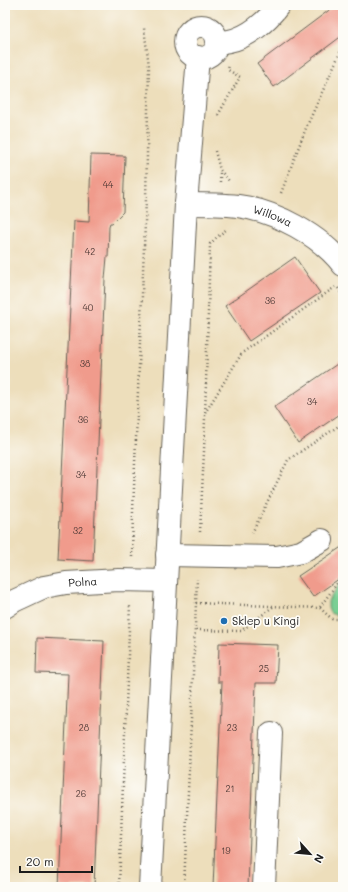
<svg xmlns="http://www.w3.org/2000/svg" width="348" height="892" font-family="Mali,sans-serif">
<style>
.green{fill:#79cf93;stroke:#4a7658}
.building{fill:#f09b8c}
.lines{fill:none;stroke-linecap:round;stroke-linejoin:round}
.minor-casing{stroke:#656054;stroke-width:24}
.path{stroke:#656054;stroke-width:2.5;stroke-dasharray:1 3;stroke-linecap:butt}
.minor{stroke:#fff;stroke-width:22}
.poi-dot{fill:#1f6fb2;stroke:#fdfcf7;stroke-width:1.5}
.labels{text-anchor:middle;stroke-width:3.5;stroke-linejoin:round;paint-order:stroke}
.number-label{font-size:9px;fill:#513c38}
.street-label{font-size:11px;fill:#1c1c1c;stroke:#fdfcf7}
.poi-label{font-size:11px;fill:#1c1c1c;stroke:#fdfcf7;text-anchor:start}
</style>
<rect width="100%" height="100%" fill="#fdfcf7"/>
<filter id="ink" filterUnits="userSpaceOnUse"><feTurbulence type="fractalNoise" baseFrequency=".025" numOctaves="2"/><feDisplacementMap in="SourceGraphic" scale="8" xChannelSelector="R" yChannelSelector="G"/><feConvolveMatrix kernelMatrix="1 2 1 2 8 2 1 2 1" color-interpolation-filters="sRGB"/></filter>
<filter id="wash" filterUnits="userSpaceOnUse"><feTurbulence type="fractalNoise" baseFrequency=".012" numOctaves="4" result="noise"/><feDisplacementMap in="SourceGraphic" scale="16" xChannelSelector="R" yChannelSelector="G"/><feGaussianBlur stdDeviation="0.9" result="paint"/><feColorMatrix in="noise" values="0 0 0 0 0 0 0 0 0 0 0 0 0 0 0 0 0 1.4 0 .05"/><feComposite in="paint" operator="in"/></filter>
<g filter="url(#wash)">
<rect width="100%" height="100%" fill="#eddebb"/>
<polygon class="green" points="343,579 343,615 338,616 330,613 328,608 328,601"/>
<g id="blocks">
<g class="building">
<polygon points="336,5 343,5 343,35 274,87 257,64"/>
<polygon points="91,155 125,156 123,212 112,223 110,223 109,226 108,258 107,257 105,279 93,561 58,559 74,221 89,222"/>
<polygon points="295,257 320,293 249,341 225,306"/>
<polygon points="343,360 343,412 298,443 274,407"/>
<polygon points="343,546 343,576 313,597 298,576"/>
<polygon points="37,638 104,641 94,887 59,887 68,674 36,673"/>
<polygon points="219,643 278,645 276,683 256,683 248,887 213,887 222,682 218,682"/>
</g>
</g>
</g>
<g filter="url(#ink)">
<use href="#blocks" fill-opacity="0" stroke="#656054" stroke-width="1"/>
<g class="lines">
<g class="minor-casing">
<g id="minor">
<circle cx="201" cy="42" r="16"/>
<path d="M217,42C221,42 225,42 229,41C249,37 267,21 279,5"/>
<path id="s1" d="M186,204C203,204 221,204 238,206C275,211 320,235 343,265"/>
<polyline points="167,555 277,557 301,552 322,540"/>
<path id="s2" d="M5,607L14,601L44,587L66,583L119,580L166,581"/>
<polyline points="150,887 186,204 198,57"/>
<polyline points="264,887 271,733"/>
</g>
</g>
<g class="path">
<polyline points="218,115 240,77 228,70 229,64"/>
<polyline points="215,151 220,170 230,182"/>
<polyline points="220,182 220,171"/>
<polyline points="281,193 306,128 343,46"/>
<polyline points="338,288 343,296"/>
<polyline points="205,413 242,353 335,287"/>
<polyline points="200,532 204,452 210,244 217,237 227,229"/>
<polyline points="252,533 288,460 343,423"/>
<polyline points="132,557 133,511 146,199 149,66 144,28"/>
<polyline points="196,603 320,608 332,619 343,619"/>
<polyline points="320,607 343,575"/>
<polyline points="196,630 241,631 274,606"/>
<polyline points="119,887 130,604"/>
<polyline points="184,887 197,579"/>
</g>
<use href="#minor" class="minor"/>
</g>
</g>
<circle class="poi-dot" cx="224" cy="621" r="4"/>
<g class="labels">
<g class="number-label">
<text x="108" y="188">44</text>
<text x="90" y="255">42</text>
<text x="270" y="304">36</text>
<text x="88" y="311">40</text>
<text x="85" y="367">38</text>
<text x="312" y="405">34</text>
<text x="83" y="423">36</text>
<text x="81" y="478">34</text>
<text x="78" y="534">32</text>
<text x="264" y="672">25</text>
<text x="84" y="731">28</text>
<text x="232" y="731">23</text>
<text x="230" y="792">21</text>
<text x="81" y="797">26</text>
<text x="226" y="854">19</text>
</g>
<g class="street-label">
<text dy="4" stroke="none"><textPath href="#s1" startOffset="88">Willowa</textPath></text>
<text dy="4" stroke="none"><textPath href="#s2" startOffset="83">Polna</textPath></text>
</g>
<g class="poi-label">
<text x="232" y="625">Sklep u Kingi</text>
</g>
</g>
<rect width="348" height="892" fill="none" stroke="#fdfcf7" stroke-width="20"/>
<g transform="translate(310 854) rotate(117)" stroke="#fdfcf7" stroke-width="3" paint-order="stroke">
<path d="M0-3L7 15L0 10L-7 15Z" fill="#1c1c1c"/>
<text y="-6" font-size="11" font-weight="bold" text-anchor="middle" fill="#1c1c1c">N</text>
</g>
<path d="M20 866v6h72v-6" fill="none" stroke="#1c1c1c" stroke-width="2"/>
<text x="26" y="866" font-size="12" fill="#1c1c1c" stroke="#fdfcf7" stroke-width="3" paint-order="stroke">20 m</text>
</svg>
